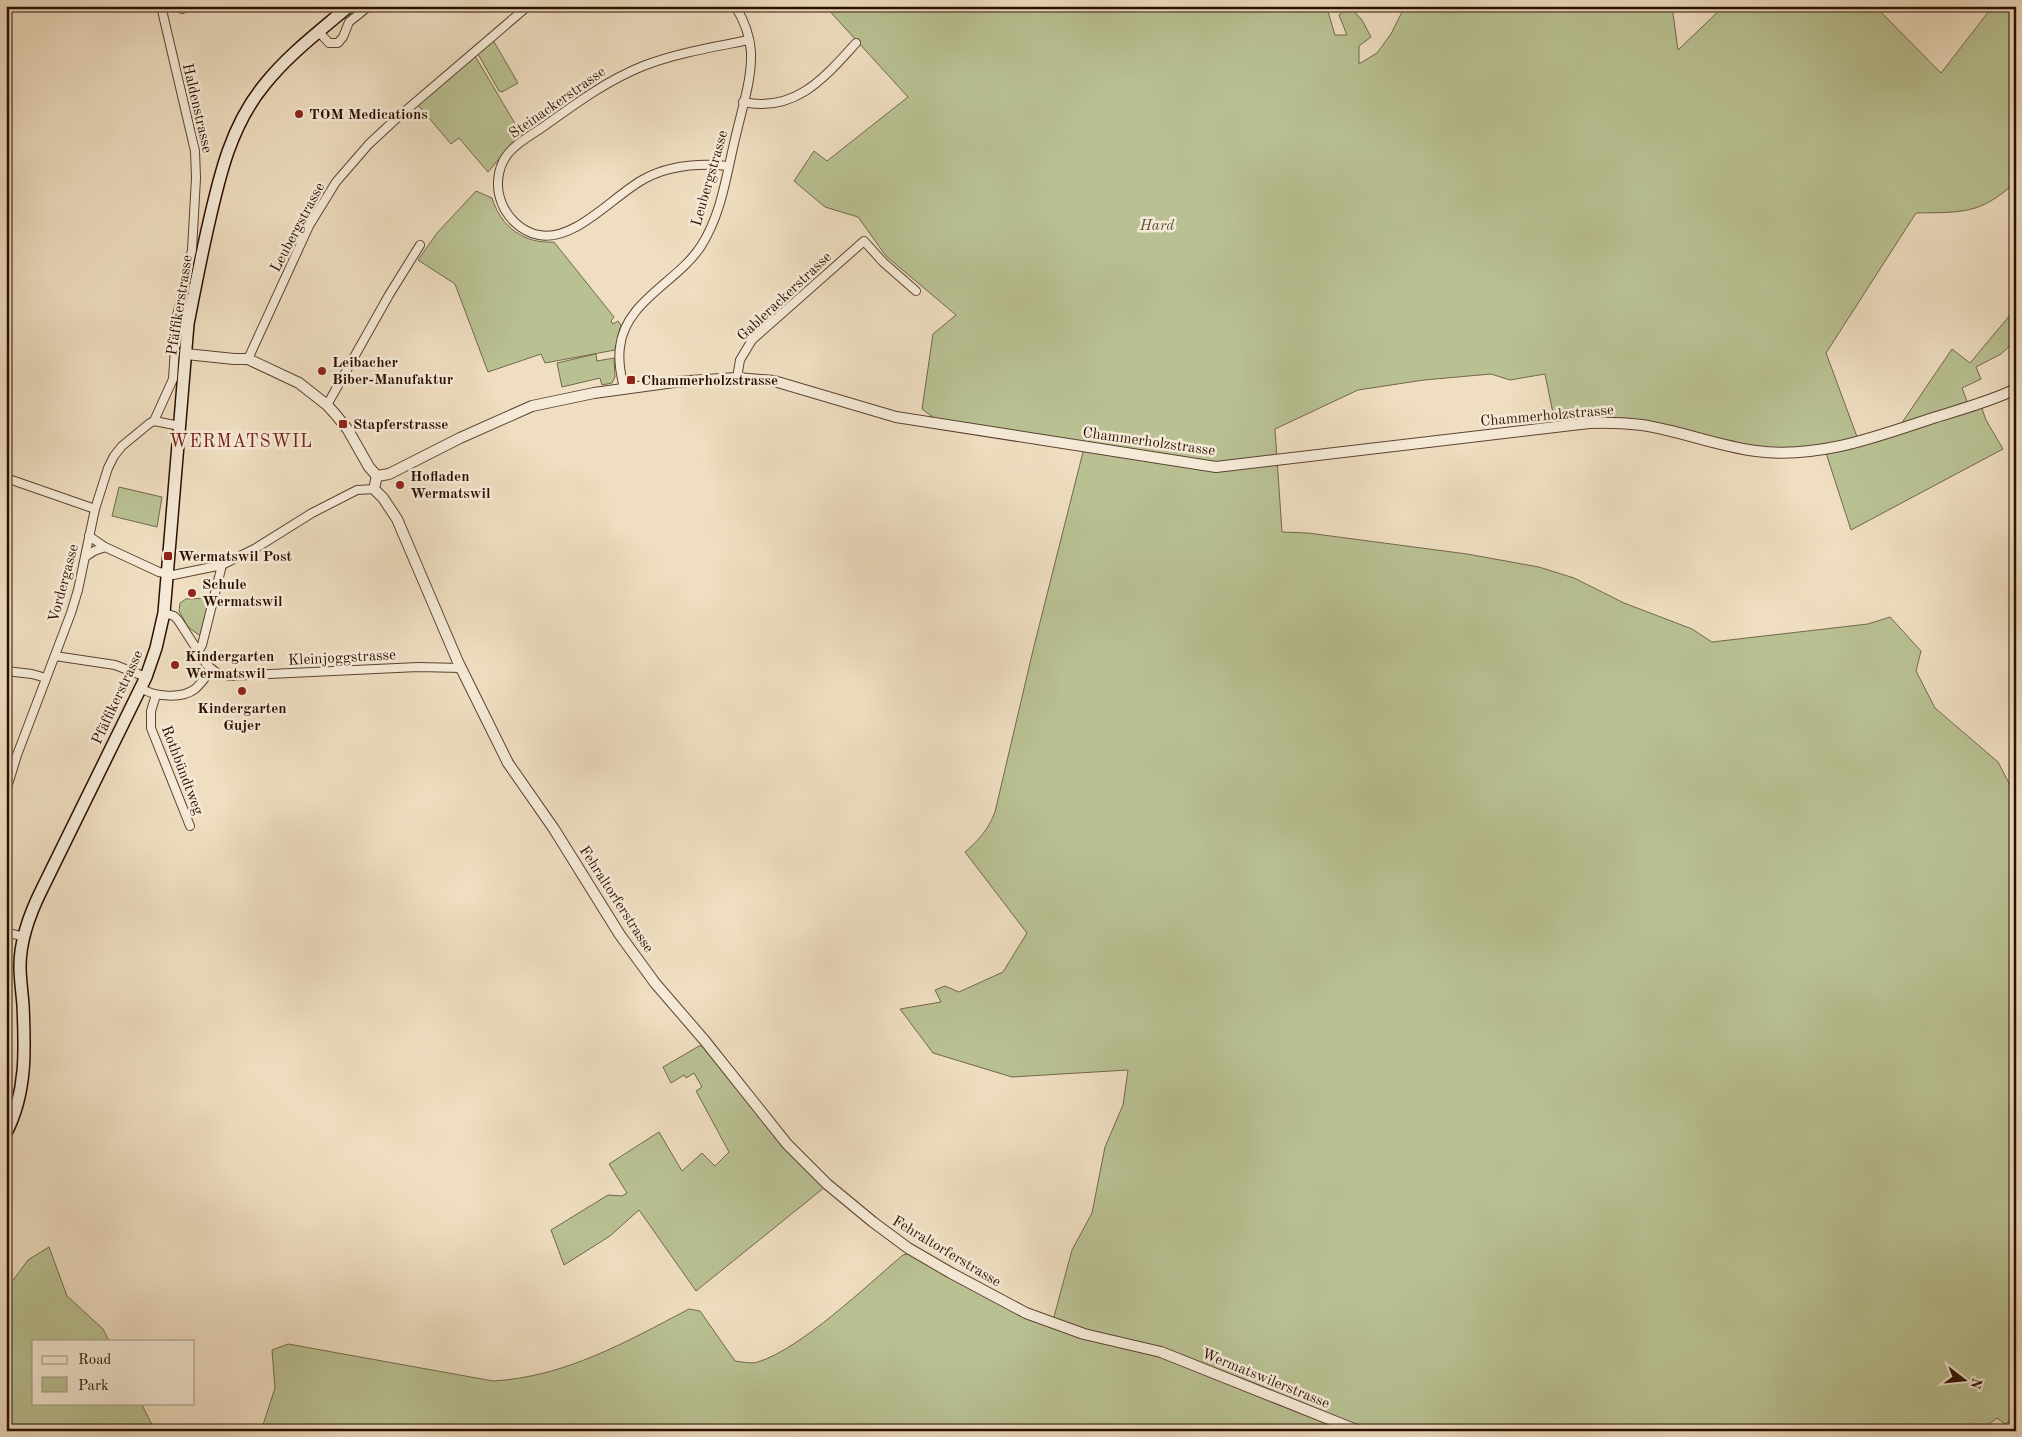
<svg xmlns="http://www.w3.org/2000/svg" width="2022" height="1437" font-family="'Old Standard TT',serif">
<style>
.green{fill:#b9c193;stroke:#72684a}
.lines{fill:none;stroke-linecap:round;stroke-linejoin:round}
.minor-casing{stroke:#5c4230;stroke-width:10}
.tertiary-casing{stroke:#5c4230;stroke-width:12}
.secondary-casing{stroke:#2b0e00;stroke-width:14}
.minor{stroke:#f5ead7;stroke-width:8}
.tertiary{stroke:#f5ead7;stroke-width:10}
.secondary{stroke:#f5ead7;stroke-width:11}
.poi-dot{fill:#8f2418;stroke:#f5ead7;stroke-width:2}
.labels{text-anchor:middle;stroke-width:5;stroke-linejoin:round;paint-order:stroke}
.street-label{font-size:15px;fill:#2b0e00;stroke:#f5ead7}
.poi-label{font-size:15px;font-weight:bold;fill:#2b0e00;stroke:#f5ead7;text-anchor:start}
.park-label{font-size:15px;font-style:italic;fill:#5d4d33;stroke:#f5ead7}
.quarter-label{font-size:18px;letter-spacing:1px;fill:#7a1f14;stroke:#f5ead7}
</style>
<rect width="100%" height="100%" fill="#efdec1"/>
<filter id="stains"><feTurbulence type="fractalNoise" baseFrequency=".004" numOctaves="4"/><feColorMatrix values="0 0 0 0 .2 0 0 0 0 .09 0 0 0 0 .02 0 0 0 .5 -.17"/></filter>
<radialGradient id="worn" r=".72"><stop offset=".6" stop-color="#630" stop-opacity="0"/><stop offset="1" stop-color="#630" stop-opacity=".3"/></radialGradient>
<g class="green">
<path d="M825,6H1328L1327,8L1335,35H1347L1339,15L1350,7L1362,20L1371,37L1359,46V64L1377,53L1391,34L1405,6H1672L1678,50L1724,6H1875L1941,73L1993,6H2016V182C1979,215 1963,212 1916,213L1826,353L1859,442L1897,430L1952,349L1970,363L2016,308V340L2001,354L1976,367L1981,379L1962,388L1969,407L1980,403L1986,420L2003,449L1851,530L1825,450L1781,453L1644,425L1556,428L1545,374L1510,380L1491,374L1424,380L1358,390L1275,429L1282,532L1308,533L1467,554L1539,567L1574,578L1624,603L1692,629L1712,642L1868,624L1890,617L1921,651L1916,671L1935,708L1998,762L2011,787L2016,790V1418L2005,1424L1997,1418L1979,1431H261L275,1388L272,1350L288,1344L493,1381C565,1377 626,1342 689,1309L700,1311L735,1361C743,1362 751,1364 758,1362C802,1348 866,1286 903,1255L910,1253L1051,1328L1072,1250L1092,1213L1105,1147L1123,1105L1128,1070L1012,1077L933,1053L900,1009L941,1002L935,990L945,986L959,992L1003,972L1027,933L965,852C979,840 988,830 995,812L1034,646L1084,448L942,424L922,409L933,334L956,315L886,256L858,217L825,207L794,181L814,151L827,161L908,97Z"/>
<polygon points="493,40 518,83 502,92 499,91 478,54"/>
<polygon points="475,56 523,137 504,153 488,172 459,138 451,144 418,105"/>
<path d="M476,191L492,198C501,227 524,244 554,242L614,317L611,321L613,324L618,321L621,325L615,350L545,363L541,354L488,372L455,284L418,260L437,233Z"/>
<polygon points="596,354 597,361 614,358 615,377 612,383 602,385 600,378 562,387 557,363"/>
<polygon points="119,487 162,497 157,527 112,516"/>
<polygon points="210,598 202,634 199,635 188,627 179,611 180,603 186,599"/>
<polygon points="699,1046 704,1046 825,1187 696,1291 639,1210 610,1236 564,1265 551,1230 608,1195 622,1196 627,1193 609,1164 659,1132 682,1171 702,1153 715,1166 729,1152 696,1091 702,1087 694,1073 686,1078 684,1075 671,1083 663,1067"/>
<polygon points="49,1247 67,1296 103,1329 109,1341 34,1341 34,1403 141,1403 155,1431 6,1431 6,1290 28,1260"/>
</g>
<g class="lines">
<g class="minor-casing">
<g id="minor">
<polyline points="182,9 187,6"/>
<polyline points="319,32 329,43 338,43 343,37 349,22 369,6"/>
<path d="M743,102C796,113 825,77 856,43"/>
<path d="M728,166C699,163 670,165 644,179C614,195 575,242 539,235C521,232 505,216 500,198C496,186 498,169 505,158C513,145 530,136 543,127C575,104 606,81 643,66C677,53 714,47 749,40"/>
<polyline points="248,359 309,226 336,182 369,144 397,118 528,6"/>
<polyline points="737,378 740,360 752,340 864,241 883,262 916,291"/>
<path d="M624,389C621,375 618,361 620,347C625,301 678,282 701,246C723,212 727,169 737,131C743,105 752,78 751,52C750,36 744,20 735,6"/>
<polyline points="327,405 389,295 420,245"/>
<polyline points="154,421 173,379 177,316 192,250 196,178 195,151 161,6"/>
<polyline points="6,478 95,509"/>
<polyline points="89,536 105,547 159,572 173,575 222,565 256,548 312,513 357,490 374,489"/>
<polyline points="85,557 94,551 105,547"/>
<polyline points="164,613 174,616 178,620 207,665 217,673 229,676 418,667 461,668"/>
<polyline points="198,652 202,645 222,565"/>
<polyline points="55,656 115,665 146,677"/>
<polyline points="6,671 32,674 46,678"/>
<path d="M141,688C154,697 182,699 195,689C202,683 206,676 211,670"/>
<polyline points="156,695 151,711 151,728 190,826"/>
<polyline points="6,791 17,755 71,613 78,590 95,509 108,468 114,456 122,446 150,423 154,421 180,426"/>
<polyline points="6,932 24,937"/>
</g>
</g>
<g class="tertiary-casing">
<g id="tertiary">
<polyline points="186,354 234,359 248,359 299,383 327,405 336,415 348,430 369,467 377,476"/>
<path d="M377,476L389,474L460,438L532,406L594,393L674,382L737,378L774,381L896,417L1216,467L1589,423C1607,422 1624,423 1642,425C1681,431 1717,446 1756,451C1817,459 1873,438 1930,419C1958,410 1989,402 2016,389"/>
<polyline points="377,476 374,489 383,498 397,519 458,662 508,763 554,829 620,935 655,983 705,1041 787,1144 827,1184 873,1222 908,1248 951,1273 1026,1313 1084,1334 1161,1352 1359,1431"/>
</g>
</g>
<g class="secondary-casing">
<path id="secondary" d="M6,1133C27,1093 25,1048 23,1005C22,992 20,979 20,966C20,939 30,913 42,889L146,677L156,648L164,613L188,324C194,293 200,262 207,231C219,178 230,126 265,84C289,54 320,31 349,6"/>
</g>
<use href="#minor" class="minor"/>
<use href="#tertiary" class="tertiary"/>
<use href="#secondary" class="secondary"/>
</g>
<g class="poi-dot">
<circle cx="299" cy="114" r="5"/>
<circle cx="322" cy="371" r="5"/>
<rect x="626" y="375" width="10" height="10" rx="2.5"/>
<rect x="338" y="419" width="10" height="10" rx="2.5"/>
<circle cx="400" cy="485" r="5"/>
<rect x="163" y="551" width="10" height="10" rx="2.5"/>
<circle cx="192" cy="593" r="5"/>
<circle cx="175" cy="665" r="5"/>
<circle cx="242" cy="691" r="5"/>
</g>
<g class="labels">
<g class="street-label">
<text transform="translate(557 102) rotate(-35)" y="5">Steinackerstrasse</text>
<text transform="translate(198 108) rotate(77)" y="5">Haldenstrasse</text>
<text transform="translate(709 178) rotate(-74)" y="5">Leubergstrasse</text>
<text transform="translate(297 227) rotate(-62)" y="5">Leubergstrasse</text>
<text transform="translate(784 296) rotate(-43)" y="5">Gablerackerstrasse</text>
<text transform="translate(179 305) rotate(-81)" y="5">Pfäffikerstrasse</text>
<text transform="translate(1547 415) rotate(-5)" y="5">Chammerholzstrasse</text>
<text transform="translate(1149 441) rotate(8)" y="5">Chammerholzstrasse</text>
<text transform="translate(63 583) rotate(-75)" y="5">Vordergasse</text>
<text transform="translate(342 657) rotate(-3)" y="5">Kleinjoggstrasse</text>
<text transform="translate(117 697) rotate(-65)" y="5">Pfäffikerstrasse</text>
<text transform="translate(183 770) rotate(69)" y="5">Rothbündtweg</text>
<text transform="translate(617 899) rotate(57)" y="5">Fehraltorferstrasse</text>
<text transform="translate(947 1251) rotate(31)" y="5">Fehraltorferstrasse</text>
<text transform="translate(1266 1378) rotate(22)" y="5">Wermatswilerstrasse</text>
</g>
<g class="poi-label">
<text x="309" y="119">TOM Medications</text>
<text x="332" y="367">Leibacher<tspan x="332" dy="17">Biber-Manufaktur</tspan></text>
<text x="641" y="385">Chammerholzstrasse</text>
<text x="353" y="429">Stapferstrasse</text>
<text x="410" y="481">Hofladen<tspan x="410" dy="17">Wermatswil</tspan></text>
<text x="178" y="561">Wermatswil Post</text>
<text x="202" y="589">Schule<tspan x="202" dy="17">Wermatswil</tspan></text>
<text x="185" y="661">Kindergarten<tspan x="185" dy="17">Wermatswil</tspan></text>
<text x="242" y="713" text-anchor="middle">Kindergarten<tspan x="242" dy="17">Gujer</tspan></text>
</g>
<g class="park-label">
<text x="1157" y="230">Hard</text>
</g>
<g class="quarter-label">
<text x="241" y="447">WERMATSWIL</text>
</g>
</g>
<rect width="2022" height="1437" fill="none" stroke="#efdec1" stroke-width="25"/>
<rect x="8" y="8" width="2007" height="1422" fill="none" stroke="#2b0e00" stroke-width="2.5"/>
<rect x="12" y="12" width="1997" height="1412" fill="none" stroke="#2b0e00"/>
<rect x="32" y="1340" width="162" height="65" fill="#f5ead7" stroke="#a49281"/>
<rect x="42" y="1356" width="25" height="8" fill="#f5ead7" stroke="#a49281"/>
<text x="78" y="1364" font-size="15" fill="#2b0e00">Road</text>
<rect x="42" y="1377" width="25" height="15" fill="#b9c193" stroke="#a49281"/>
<text x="78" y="1390" font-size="15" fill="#2b0e00">Park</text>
<g transform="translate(1964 1380) rotate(106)" stroke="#f5ead7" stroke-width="4" paint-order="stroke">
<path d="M0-4L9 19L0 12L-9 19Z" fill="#2b0e00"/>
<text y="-8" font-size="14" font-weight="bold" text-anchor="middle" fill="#2b0e00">N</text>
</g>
<rect width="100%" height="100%" filter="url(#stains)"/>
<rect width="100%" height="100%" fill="url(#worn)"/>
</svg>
